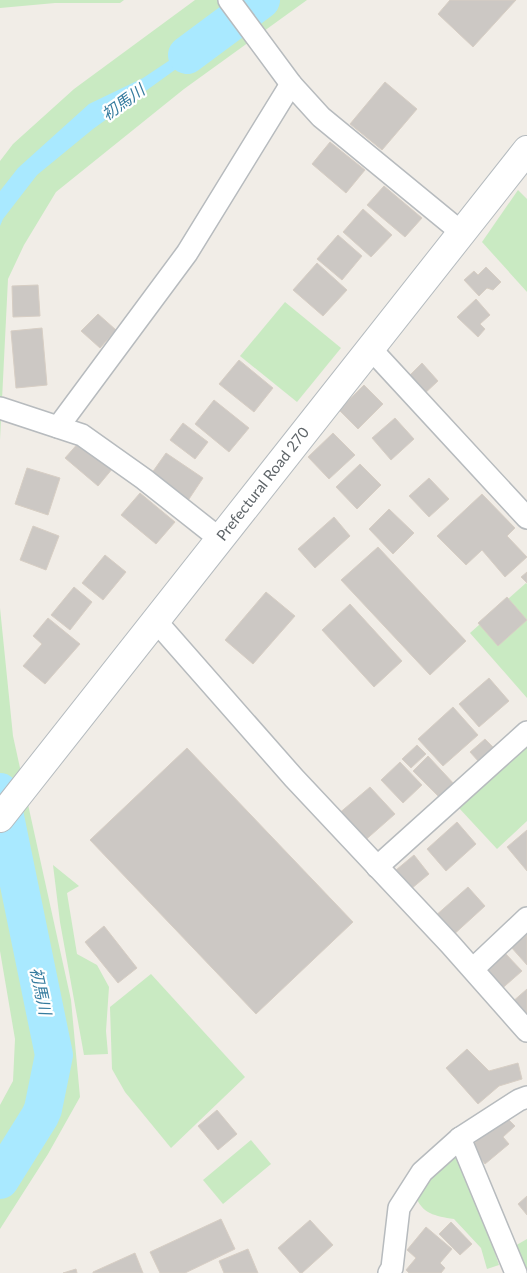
<svg xmlns="http://www.w3.org/2000/svg" width="527" height="1273" font-family="Lato,'Noto Sans JP',sans-serif">
<style>
.green{fill:#c9eac2}
.water{fill:#a9e9ff}
.lines{fill:none;stroke-linecap:round;stroke-linejoin:round}
.river{stroke:#a9e9ff;stroke-width:38}
.building{fill:#ccc8c4;stroke:#d7cec4}
.minor-casing{stroke:#b7bbbe;stroke-width:24}
.secondary-casing{stroke:#b5bbbf;stroke-width:30}
.minor{stroke:#fff;stroke-width:21}
.secondary{stroke:#fff;stroke-width:28}
.labels{text-anchor:middle;stroke-width:4.5;stroke-linejoin:round;paint-order:stroke}
.street-label{font-size:15px;fill:#5e6468;stroke:#fff}
.water-label{font-size:16px;font-style:italic;fill:#357b9e;stroke:#fff}
</style>
<rect width="100%" height="100%" fill="#f1ede7"/>
<g class="green">
<polygon points="0,0 124,0 120,3 55,3 0,8"/>
<polygon points="195,0 307,0 184,89 56,192 24,245 8,279 0,440 0,161 13,144 74,89"/>
<polygon points="518,190 527,199 527,292 482,242"/>
<polygon points="285,302 341,348 297,402 240,356"/>
<polygon points="526,583 527,584 527,698 470,633"/>
<polygon points="0,608 13,736 71,1000 80,1097 48,1154 0,1229 0,1105 13,1081 15,1039 0,951"/>
<polygon points="527,746 527,821 497,849 459,808"/>
<polygon points="53,865 79,886 67,893 77,954 97,965 109,987 106,1031 108,1054 84,1055 60,922"/>
<polygon points="151,974 245,1077 171,1148 125,1092 112,1069 110,1007"/>
<polygon points="251,1140 271,1164 223,1204 203,1180"/>
<path d="M455,1155L463,1157L499,1265L487,1269L481,1248L454,1219C435,1216 422,1214 415,1195L430,1173Z"/>
<polygon points="527,1239 527,1273 522,1273 513,1247"/>
</g>
<polygon class="water" points="224,24 228,25 197,54 93,129 37,175 3,219 0,226 0,191 18,168 89,104 143,78"/>
<g class="lines">
<g class="river">
<polyline points="187,55 261,0"/>
<polyline points="0,792 54,1055 43,1109 40,1116 0,1180"/>
</g>
</g>
<g class="building">
<polygon points="450,0 516,0 473,47 438,14"/>
<polygon points="385,82 417,109 382,150 350,124"/>
<polygon points="330,142 365,170 346,193 312,164"/>
<polygon points="384,186 422,218 405,237 367,205"/>
<polygon points="363,209 392,235 371,257 343,232"/>
<polygon points="338,235 362,256 342,280 317,259"/>
<polygon points="317,263 347,290 323,316 293,290"/>
<polygon points="486,267 501,282 493,290 487,288 479,296 464,280 474,271 478,275"/>
<polygon points="38,285 40,316 13,317 12,286"/>
<polygon points="476,299 490,315 480,324 485,329 478,337 457,317"/>
<polygon points="98,314 116,330 100,348 81,331"/>
<polygon points="42,328 47,385 16,388 11,331"/>
<polygon points="239,360 273,388 254,412 219,384"/>
<polygon points="422,363 438,381 423,395 407,378"/>
<polygon points="364,385 383,404 358,429 339,410"/>
<polygon points="214,400 249,428 229,452 195,424"/>
<polygon points="395,418 414,439 391,460 372,438"/>
<polygon points="183,423 208,442 195,459 170,440"/>
<polygon points="333,433 355,455 329,479 308,457"/>
<polygon points="81,440 113,468 98,486 65,458"/>
<polygon points="166,453 203,478 187,502 149,477"/>
<polygon points="360,464 381,485 357,509 336,487"/>
<polygon points="27,468 60,478 48,515 15,504"/>
<polygon points="429,478 449,499 429,517 409,496"/>
<polygon points="140,493 175,522 156,544 121,515"/>
<polygon points="482,494 515,528 507,536 527,557 505,577 482,550 466,565 437,536"/>
<polygon points="389,509 414,533 393,554 369,529"/>
<polygon points="334,517 350,536 315,568 298,549"/>
<polygon points="33,526 59,536 46,570 20,560"/>
<polygon points="378,547 466,641 430,675 341,580"/>
<polygon points="105,555 126,572 103,600 82,583"/>
<polygon points="527,572 527,583 521,577"/>
<polygon points="74,587 92,602 70,630 51,615"/>
<polygon points="266,592 295,616 253,664 225,640"/>
<polygon points="507,597 527,620 498,646 478,623"/>
<polygon points="350,604 402,661 374,687 322,630"/>
<polygon points="48,618 80,644 45,684 23,666 42,644 33,636"/>
<polygon points="489,678 509,701 479,727 459,704"/>
<polygon points="453,707 478,735 443,766 418,739"/>
<polygon points="485,739 494,748 479,762 470,752"/>
<polygon points="417,745 426,754 411,768 402,759"/>
<polygon points="187,748 353,922 256,1014 90,840"/>
<polygon points="428,756 455,785 441,799 413,771"/>
<polygon points="400,762 422,785 403,803 381,780"/>
<polygon points="370,787 395,814 362,843 337,815"/>
<polygon points="457,822 476,844 446,871 427,849"/>
<polygon points="527,830 527,871 507,847"/>
<polygon points="414,855 429,874 411,889 396,870"/>
<polygon points="468,887 485,906 451,937 434,917"/>
<polygon points="104,926 137,968 118,983 85,942"/>
<polygon points="527,932 527,965 511,947"/>
<polygon points="504,952 522,971 498,992 481,973"/>
<polygon points="527,989 527,1022 511,1003"/>
<polygon points="467,1049 489,1071 518,1063 522,1079 499,1086 478,1104 446,1068"/>
<polygon points="217,1110 237,1134 218,1150 198,1126"/>
<polygon points="505,1116 515,1126 503,1137 509,1144 485,1164 471,1146"/>
<polygon points="527,1196 527,1215 518,1204"/>
<polygon points="221,1219 235,1249 185,1273 160,1273 150,1252"/>
<polygon points="310,1220 333,1245 302,1273 300,1273 278,1248"/>
<polygon points="451,1222 472,1244 460,1255 439,1234"/>
<polygon points="426,1227 452,1249 440,1263 445,1268 441,1273 409,1273 406,1270 416,1258 407,1250"/>
<polygon points="248,1249 258,1273 224,1273 219,1261"/>
<polygon points="135,1253 143,1273 93,1273 93,1272"/>
<polygon points="76,1269 77,1273 63,1273"/>
</g>
<g class="lines">
<g class="minor-casing">
<g id="minor">
<polyline points="229,0 291,84 321,117 461,232"/>
<polyline points="370,348 527,518"/>
<polyline points="0,408 82,435 144,479 220,539"/>
<polyline points="58,427 187,253 291,84"/>
<polyline points="155,620 294,778 450,944 527,1031"/>
<polyline points="377,867 527,732"/>
<polyline points="473,969 527,918"/>
<polyline points="460,1138 516,1273"/>
<polyline points="389,1273 392,1268 399,1208 422,1172 460,1138 519,1100 527,1097"/>
</g>
</g>
<g class="secondary-casing">
<polyline id="secondary" points="0,818 527,150"/>
</g>
<use href="#minor" class="minor"/>
<use href="#secondary" class="secondary"/>
</g>
<g class="labels">
<g class="street-label">
<text transform="translate(263 484) rotate(-52)" y="5">Prefectural Road 270</text>
</g>
<g class="water-label">
<text transform="translate(123 102) rotate(-36)" y="6">初馬川</text>
<text transform="translate(41 991) rotate(78)" y="6">初馬川</text>
</g>
</g>
</svg>
